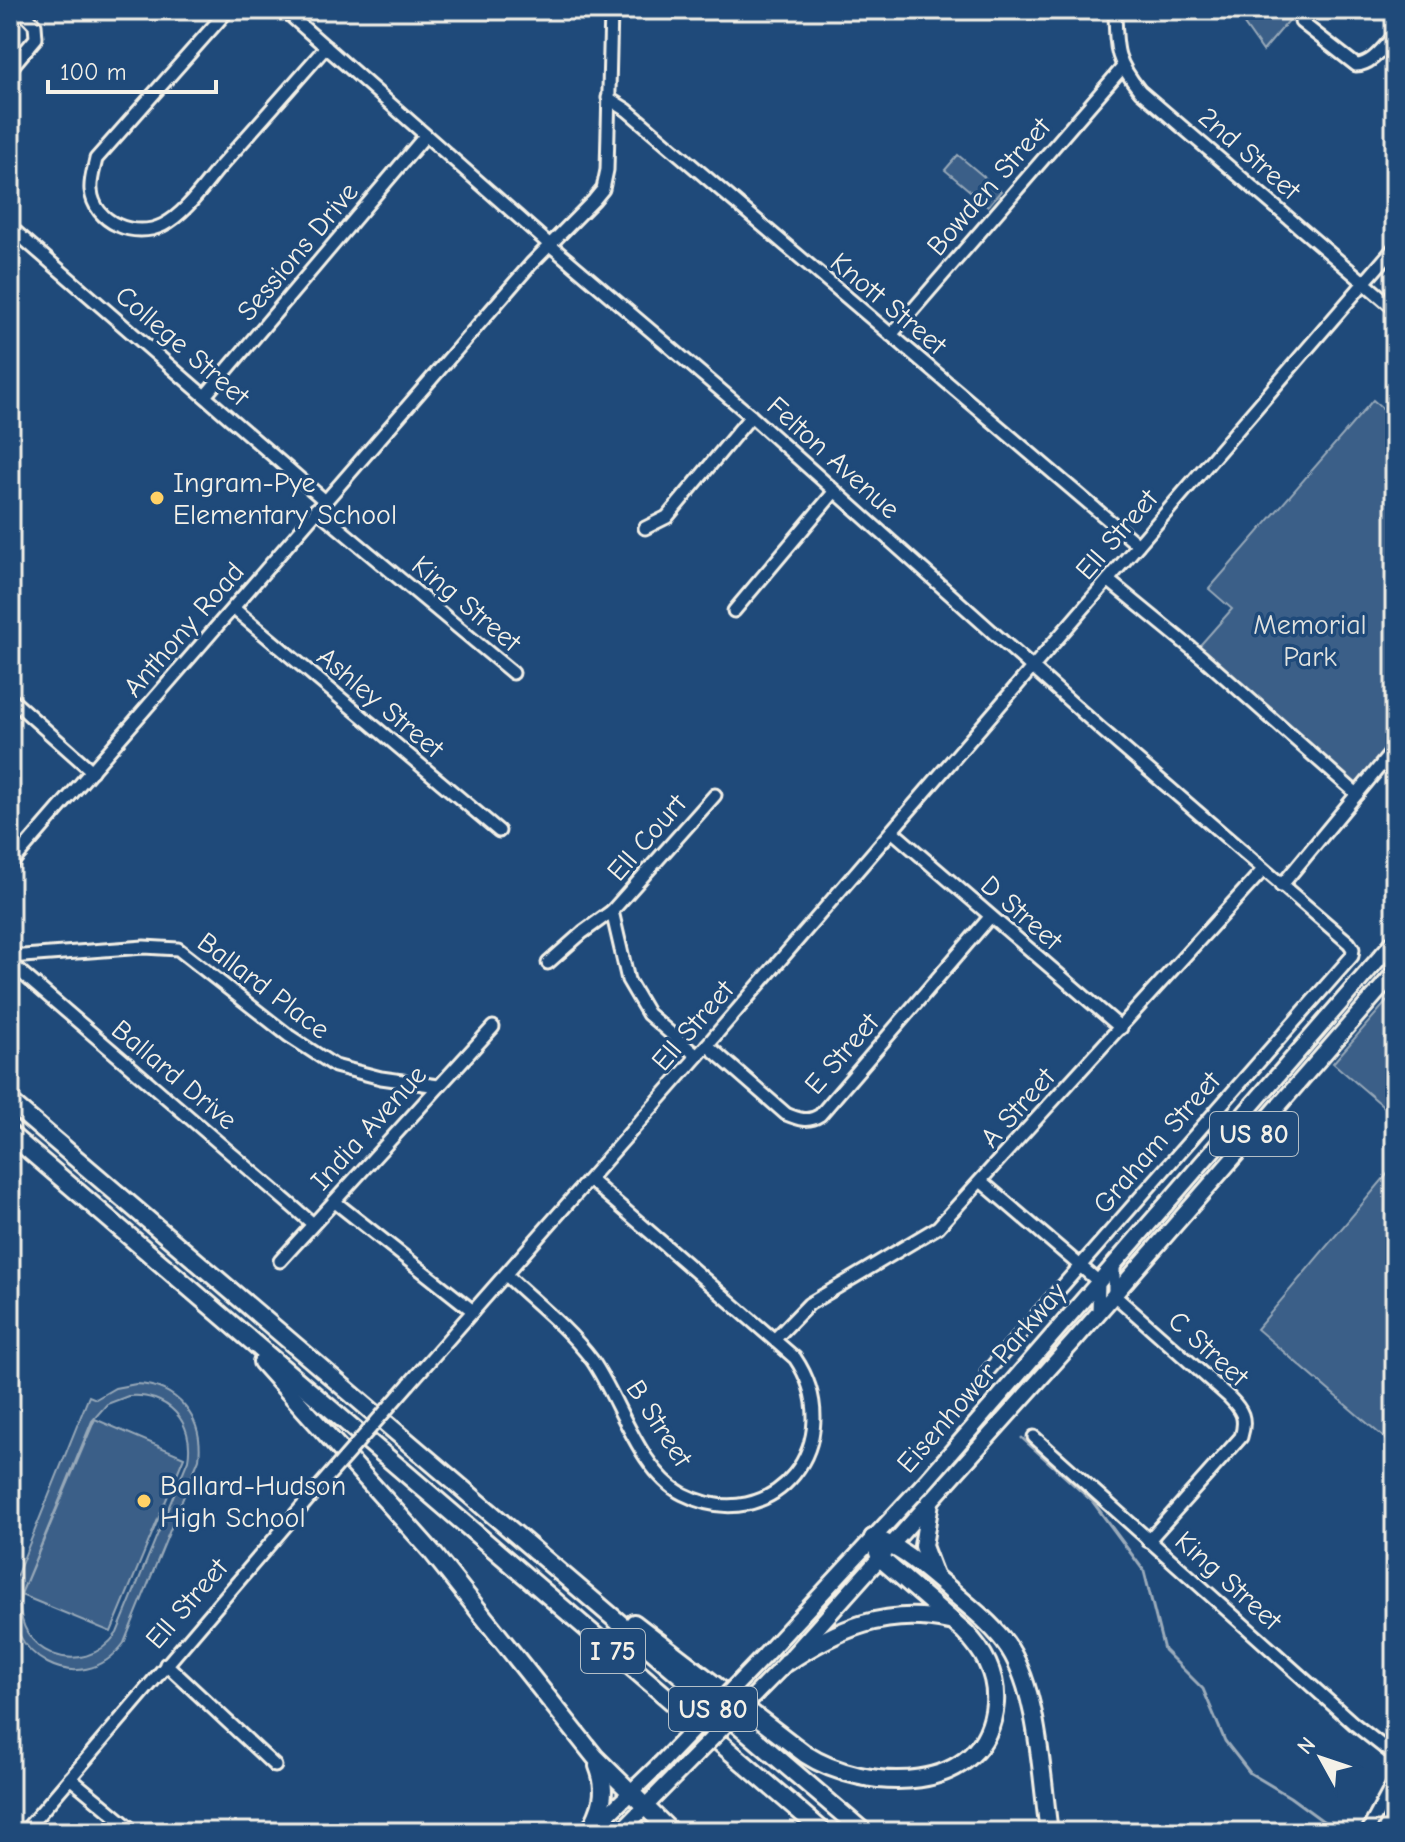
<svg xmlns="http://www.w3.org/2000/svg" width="1405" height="1842" font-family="'Comic Neue',sans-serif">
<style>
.green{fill:#3a5f88;stroke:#97a8b8;stroke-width:2;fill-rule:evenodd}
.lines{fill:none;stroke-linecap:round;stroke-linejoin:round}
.stream{stroke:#9cacbb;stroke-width:3}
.minor-casing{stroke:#f4f1e8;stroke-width:17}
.major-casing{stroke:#f4f1e8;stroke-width:20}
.highway-casing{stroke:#f4f1e8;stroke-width:22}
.minor{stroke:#1f4a7a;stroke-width:11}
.major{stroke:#1f4a7a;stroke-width:14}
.highway{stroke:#1f4a7a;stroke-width:16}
.minor-bridge-casing{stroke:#f4f1e8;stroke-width:17;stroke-linecap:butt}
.major-bridge-casing{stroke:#f4f1e8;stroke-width:20;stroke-linecap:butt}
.minor-bridge{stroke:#1f4a7a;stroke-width:11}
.major-bridge{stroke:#1f4a7a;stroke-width:14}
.poi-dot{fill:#ffd166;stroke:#1f4a7a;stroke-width:3}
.labels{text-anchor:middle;stroke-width:7;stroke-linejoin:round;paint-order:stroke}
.shield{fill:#1f4a7a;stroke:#b4bfc7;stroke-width:2}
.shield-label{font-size:26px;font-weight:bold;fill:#f4f1e8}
.street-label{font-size:28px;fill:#f4f1e8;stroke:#1f4a7a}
.poi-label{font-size:28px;fill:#f4f1e8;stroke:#1f4a7a;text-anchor:start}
.park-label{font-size:28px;fill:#e1e2de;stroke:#1f4a7a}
</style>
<rect width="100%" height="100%" fill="#1f4a7a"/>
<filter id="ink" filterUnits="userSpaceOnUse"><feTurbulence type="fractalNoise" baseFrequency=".0125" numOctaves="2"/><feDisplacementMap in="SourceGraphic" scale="16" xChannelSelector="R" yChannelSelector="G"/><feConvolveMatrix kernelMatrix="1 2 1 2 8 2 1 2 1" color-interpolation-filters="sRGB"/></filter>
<g filter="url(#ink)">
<g class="green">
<polygon points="1234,10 1298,10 1263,51"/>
<polygon points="958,155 1001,191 988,206 945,170"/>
<polygon points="1373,400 1395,419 1395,739 1351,790 1195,651 1232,609 1209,589"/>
<polygon points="1395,992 1395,1116 1333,1063"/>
<polygon points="1395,1165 1395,1447 1257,1329"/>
<path d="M136,1384C178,1385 204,1419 199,1459L124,1643C81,1702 0,1656 12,1587L89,1396L96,1399L115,1388ZM128,1396C167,1392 195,1422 188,1460L117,1633C83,1681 12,1654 21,1595L111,1632L184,1457L95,1419L21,1594L92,1421L107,1404Z"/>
</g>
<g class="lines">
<polyline class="stream" points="1022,1438 1093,1502 1144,1571 1164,1650 1203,1689 1225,1741 1250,1773 1290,1797 1338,1832"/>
<g class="minor-casing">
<g id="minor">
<path d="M228,10L96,159C94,169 90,180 91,190C94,223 135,239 163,225C185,214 203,187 219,168C255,128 290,88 326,47"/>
<polyline points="284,10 550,245 751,416 1101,729 1349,943 1353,949 1352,956 987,1372"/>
<path d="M1115,10C1116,49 1115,60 1140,91L1395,309"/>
<path d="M1301,22L1356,65C1372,65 1384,46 1395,35"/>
<polyline points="10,69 36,38 35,25 21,10"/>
<polyline points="608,98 627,110 1138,545"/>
<polyline points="10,227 324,500"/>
<polyline points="891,335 1122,68"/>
<polyline points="205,396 425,136"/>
<polyline points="316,509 513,673"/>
<polyline points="645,528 667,517 751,416"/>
<polyline points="1108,580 1202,657 1357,794"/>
<polyline points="233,608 499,831"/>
<polyline points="734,611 835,491"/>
<polyline points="10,698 92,771"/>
<polyline points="892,831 1121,1028"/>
<polyline points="10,865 531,264 594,200 603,189 607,170 611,10"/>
<polyline points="1281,886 1395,748"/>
<polyline points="10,957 144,947 178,949 289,1036 335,1066 381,1078 438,1086"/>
<polyline points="10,957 16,968 313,1224"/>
<polyline points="548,963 583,932 612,911"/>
<path d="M707,1045L786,1114C798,1119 808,1123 820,1115L990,917"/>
<polyline points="697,1056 648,1014 628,980 612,911 715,795"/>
<polyline points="982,1182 1099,1282 1098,1313"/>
<polyline points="335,1202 473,1311"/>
<polyline points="280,1261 493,1027"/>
<path d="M1114,1265V1295L1229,1397C1242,1410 1247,1418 1241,1437L1148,1541"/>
<path d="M506,1275C535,1302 568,1328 592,1360C620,1400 639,1471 683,1494C774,1540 851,1441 795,1358L590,1180"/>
<polyline points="775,1339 809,1304 938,1227 1263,870"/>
<polyline points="409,1384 707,1045 1395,247"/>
<polyline points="1034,1437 1353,1723 1395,1756"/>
<polyline points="166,1664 275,1766"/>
<polyline points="70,1778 135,1832"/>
<polyline points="24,1832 317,1489"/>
<polyline points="1367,1832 1395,1780"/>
</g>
</g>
<g class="major-casing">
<g id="major">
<polyline points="765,1655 927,1480 1395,940"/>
<polyline points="792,1656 1074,1341 1395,972"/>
<polyline points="593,1829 660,1764"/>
<polyline points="620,1832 674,1777"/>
</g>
</g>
<g class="highway-casing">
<g id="highway">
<polyline points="10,1102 864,1832"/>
<polyline points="10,1134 824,1832"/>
<polyline points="262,1362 432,1552 595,1757 671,1832"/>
<polyline points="930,1502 923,1546 934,1575"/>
<path d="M873,1538C902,1547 925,1569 948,1588C969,1607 993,1624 1009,1648C1039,1695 1041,1776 1049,1832"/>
<path d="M634,1623L805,1754C865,1793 987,1797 995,1703C997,1674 984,1651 964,1631L880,1558L873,1538"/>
<path d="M786,1663C837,1629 887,1607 949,1621"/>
<path d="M589,1832C602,1809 608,1791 598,1766"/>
</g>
</g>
<use href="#minor" class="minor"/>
<use href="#major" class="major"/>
<use href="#highway" class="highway"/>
<g class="minor-bridge-casing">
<polyline id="minor-bridge" points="317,1489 409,1384"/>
</g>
<g class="major-bridge-casing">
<g id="major-bridge">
<polyline points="660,1764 765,1655"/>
<polyline points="674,1777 786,1663"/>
</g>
</g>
<use href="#minor-bridge" class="minor-bridge"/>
<use href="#major-bridge" class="major-bridge"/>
</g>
</g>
<g class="poi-dot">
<circle cx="157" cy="498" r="8"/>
<circle cx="144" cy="1501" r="8"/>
</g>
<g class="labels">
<g class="shield">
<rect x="1210" y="1112" width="88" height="44" rx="6"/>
<rect x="581" y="1629" width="64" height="44" rx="6"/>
<rect x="669" y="1687" width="88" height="44" rx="6"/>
</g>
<g class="shield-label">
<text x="1254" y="1143">US 80</text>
<text x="613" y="1660">I 75</text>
<text x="713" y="1718">US 80</text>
</g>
<g class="street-label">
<text transform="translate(1250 153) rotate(41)" y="10">2nd Street</text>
<text transform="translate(988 186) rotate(-49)" y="10">Bowden Street</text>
<text transform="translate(297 251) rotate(-50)" y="10">Sessions Drive</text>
<text transform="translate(889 303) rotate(40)" y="10">Knott Street</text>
<text transform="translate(183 345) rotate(41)" y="10">College Street</text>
<text transform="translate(834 457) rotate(42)" y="10">Felton Avenue</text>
<text transform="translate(1116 534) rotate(-49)" y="10">Ell Street</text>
<text transform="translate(467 603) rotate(40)" y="10">King Street</text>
<text transform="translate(183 629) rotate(-49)" y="10">Anthony Road</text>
<text transform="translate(381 702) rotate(40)" y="10">Ashley Street</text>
<text transform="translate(646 837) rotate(-49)" y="10">Ell Court</text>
<text transform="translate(1022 912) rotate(41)" y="10">D Street</text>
<text transform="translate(264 985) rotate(37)" y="10">Ballard Place</text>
<text transform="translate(692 1025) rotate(-49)" y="10">Ell Street</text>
<text transform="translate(841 1053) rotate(-49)" y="10">E Street</text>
<text transform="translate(175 1074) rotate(40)" y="10">Ballard Drive</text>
<text transform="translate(1017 1107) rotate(-48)" y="10">A Street</text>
<text transform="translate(368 1127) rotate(-48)" y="10">India Avenue</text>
<text transform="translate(1156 1142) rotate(-49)" y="10">Graham Street</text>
<text transform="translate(1209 1348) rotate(42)" y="10">C Street</text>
<text transform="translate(981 1377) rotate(-49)" y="10">Eisenhower Parkway</text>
<text transform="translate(660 1423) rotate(57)" y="10">B Street</text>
<text transform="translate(1229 1580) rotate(42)" y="10">King Street</text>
<text transform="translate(186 1603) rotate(-49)" y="10">Ell Street</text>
</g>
<g class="poi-label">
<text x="173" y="492">Ingram-Pye<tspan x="173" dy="32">Elementary School</tspan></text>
<text x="160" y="1495">Ballard-Hudson<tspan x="160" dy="32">High School</tspan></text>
</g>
<g class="park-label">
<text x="1310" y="634">Memorial<tspan x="1310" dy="32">Park</tspan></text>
</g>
</g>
<rect width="1405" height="1842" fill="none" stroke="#1f4a7a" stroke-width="40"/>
<rect x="20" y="20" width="1365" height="1802" fill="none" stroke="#f4f1e8" stroke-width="3" filter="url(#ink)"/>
<g transform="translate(1321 1758) rotate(310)" stroke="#1f4a7a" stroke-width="6" paint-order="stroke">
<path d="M0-6L14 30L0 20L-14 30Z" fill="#f4f1e8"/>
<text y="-12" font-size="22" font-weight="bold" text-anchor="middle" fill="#f4f1e8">N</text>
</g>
<path d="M48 80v12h168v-12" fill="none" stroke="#f4f1e8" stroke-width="4"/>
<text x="60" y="80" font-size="24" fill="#f4f1e8" stroke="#1f4a7a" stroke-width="6" paint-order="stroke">100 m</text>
</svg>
